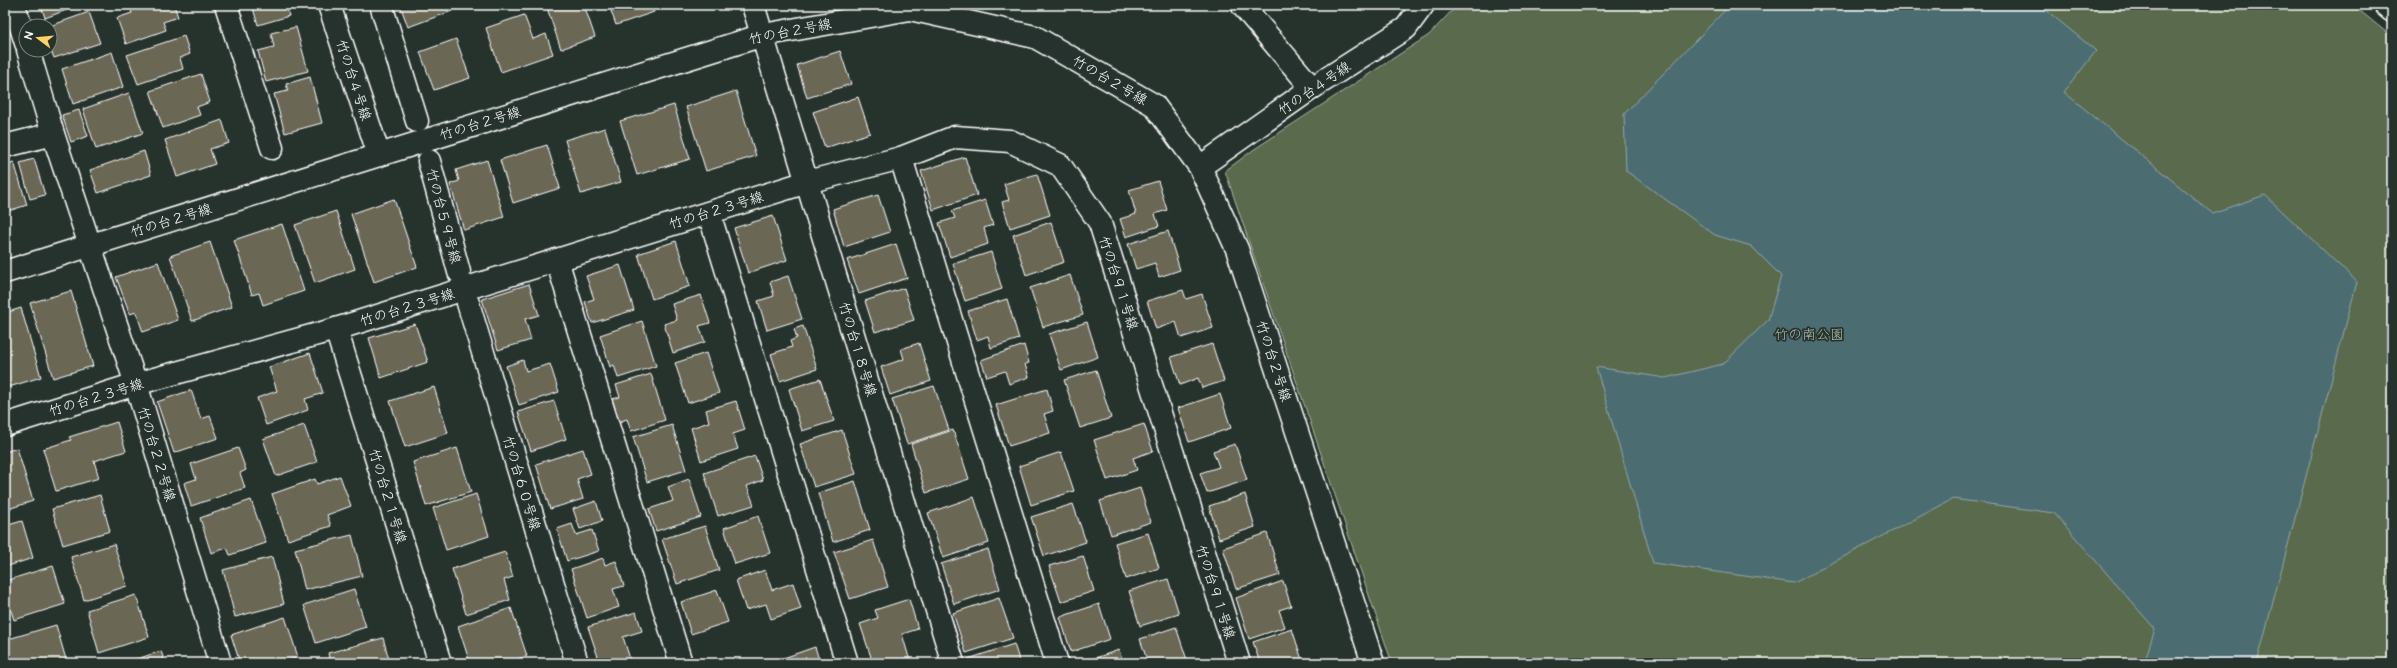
<svg xmlns="http://www.w3.org/2000/svg" width="2397" height="668" font-family="'Architects Daughter','Klee One',sans-serif">
<style>
.green{fill:#5a6b4d;stroke:#acb5a6}
.water{fill:#4b6d72;stroke:#93a7aa}
.building{fill:#6a6754;stroke:#fff}
.lines{fill:none;stroke-linecap:round;stroke-linejoin:round}
.minor-casing{stroke:#fff;stroke-width:25}
.minor{stroke:#26332d;stroke-width:22}
.labels{text-anchor:middle;stroke-width:3.5;stroke-linejoin:round;paint-order:stroke}
.street-label{font-size:14px;fill:#fff;stroke:#26332d}
.park-label{font-size:14px;fill:#b5bcaf;stroke:#26332d}
</style>
<rect width="100%" height="100%" fill="#26332d"/>
<filter id="ink" filterUnits="userSpaceOnUse"><feTurbulence type="fractalNoise" baseFrequency=".025" numOctaves="2"/><feDisplacementMap in="SourceGraphic" scale="8" xChannelSelector="R" yChannelSelector="G"/><feConvolveMatrix kernelMatrix="1 2 1 2 8 2 1 2 1" color-interpolation-filters="sRGB"/></filter>
<g filter="url(#ink)">
<polygon class="green" points="1457,5 2353,5 2392,37 2392,663 1392,663 1225,171 1253,150 1429,35"/>
<polygon class="water" points="1730,5 2040,5 2096,51 2064,92 2212,213 2265,195 2357,282 2257,663 2144,663 2155,629 2054,513 1953,499 1794,583 1653,563 1596,367 1665,378 1723,364 1768,320 1781,276 1751,246 1715,235 1626,171 1624,114"/>
<g class="building">
<polygon points="41,5 80,5 45,18"/>
<polygon points="129,5 174,5 178,17 163,22 166,30 126,44 117,18 132,13"/>
<polygon points="252,5 286,5 289,16 258,25"/>
<polygon points="400,5 450,5 452,11 408,27"/>
<polygon points="546,5 584,5 595,37 561,49"/>
<polygon points="609,5 651,5 654,12 616,25"/>
<polygon points="89,12 100,43 54,58 50,48 50,26"/>
<polygon points="524,15 533,39 546,34 553,54 501,72 486,28"/>
<polygon points="296,27 308,71 266,82 258,51 274,47 271,33"/>
<polygon points="184,36 190,54 180,58 183,69 138,84 127,55"/>
<polygon points="456,39 470,78 434,90 420,52"/>
<polygon points="840,51 851,84 807,98 797,65"/>
<polygon points="112,52 123,87 73,104 62,69"/>
<polygon points="201,74 210,102 197,107 200,115 163,128 150,91"/>
<polygon points="310,77 322,123 285,133 274,94 288,91 286,84"/>
<polygon points="736,91 756,156 706,171 686,107"/>
<polygon points="129,93 143,133 96,149 83,109"/>
<polygon points="858,97 870,133 825,148 813,112"/>
<polygon points="5,100 9,115 5,116"/>
<polygon points="674,105 690,159 637,175 620,121"/>
<polygon points="79,110 88,136 71,142 62,115"/>
<polygon points="222,120 229,143 210,149 215,164 177,177 165,140"/>
<polygon points="605,128 621,182 581,194 565,140"/>
<polygon points="547,145 560,188 513,203 500,160"/>
<polygon points="144,151 151,175 98,193 90,170"/>
<polygon points="965,157 977,195 933,210 921,171"/>
<polygon points="34,159 45,195 30,199 20,163"/>
<polygon points="487,160 504,217 464,230 450,184 459,181 456,170"/>
<polygon points="14,162 27,205 5,212 5,165"/>
<polygon points="1037,174 1050,215 1010,228 1002,202 1009,200 1004,184"/>
<polygon points="1158,181 1167,210 1155,214 1159,226 1126,237 1120,219 1136,214 1129,190"/>
<polygon points="878,195 890,232 844,247 833,209"/>
<polygon points="394,199 417,267 374,282 351,214"/>
<polygon points="985,200 993,225 984,228 988,244 950,257 939,223 955,218 952,211"/>
<polygon points="336,211 355,269 315,283 295,225"/>
<polygon points="773,216 787,260 748,273 734,228"/>
<polygon points="1051,222 1064,262 1026,275 1013,235"/>
<polygon points="282,224 304,291 263,305 259,293 252,295 234,240"/>
<polygon points="1168,231 1180,270 1159,277 1155,263 1136,269 1128,244"/>
<polygon points="676,241 690,286 652,299 638,254"/>
<polygon points="210,242 232,307 192,321 170,256"/>
<polygon points="896,244 907,278 859,294 847,260"/>
<polygon points="991,252 1002,289 965,301 953,264"/>
<polygon points="158,262 178,320 143,332 136,312 130,314 116,277"/>
<polygon points="620,265 634,310 592,323 585,302 594,299 586,276"/>
<polygon points="1070,275 1083,315 1043,327 1030,288"/>
<polygon points="788,276 802,319 767,330 758,301 774,296 770,282"/>
<polygon points="529,284 539,315 525,319 531,340 498,350 482,299"/>
<polygon points="904,288 914,320 875,332 865,301"/>
<polygon points="1183,290 1186,299 1202,294 1213,328 1181,338 1176,322 1156,329 1147,301"/>
<polygon points="71,291 93,366 53,378 30,303"/>
<polygon points="701,295 710,323 699,326 705,342 673,353 664,324 677,320 672,304"/>
<polygon points="1007,299 1019,339 991,348 988,336 977,340 968,311"/>
<polygon points="21,308 41,377 9,387 5,374 5,313"/>
<polygon points="642,321 656,366 618,378 614,365 610,367 600,335"/>
<polygon points="1087,322 1098,357 1061,370 1049,334"/>
<polygon points="415,324 428,362 381,378 369,338"/>
<polygon points="803,326 817,369 780,381 771,354 792,347 790,341 797,338 794,329"/>
<polygon points="919,343 931,381 890,395 881,367 904,359 901,349"/>
<polygon points="1212,344 1224,381 1202,388 1198,378 1180,385 1171,357"/>
<polygon points="1024,345 1029,363 1025,364 1029,377 1009,384 1005,371 987,377 981,360"/>
<polygon points="310,353 323,393 305,399 308,410 266,425 257,398 277,391 269,367"/>
<polygon points="706,353 719,393 688,403 675,363"/>
<polygon points="523,360 526,371 550,364 559,392 519,405 506,366"/>
<polygon points="1096,370 1111,418 1080,428 1064,380"/>
<polygon points="651,374 665,420 631,431 627,419 616,423 609,400 620,397 616,385"/>
<polygon points="820,379 834,421 802,431 789,389"/>
<polygon points="934,386 949,430 907,444 892,399"/>
<polygon points="434,387 448,433 405,447 390,401"/>
<polygon points="1047,389 1053,411 1044,414 1050,433 1009,446 996,405"/>
<polygon points="191,390 201,419 210,416 218,438 174,453 157,402"/>
<polygon points="1220,394 1231,428 1189,442 1178,408"/>
<polygon points="554,401 566,439 531,451 518,412"/>
<polygon points="736,401 745,430 733,434 738,449 701,461 691,428 709,422 706,410"/>
<polygon points="117,422 126,451 94,461 99,478 56,491 43,449 71,440 69,437"/>
<polygon points="1144,424 1153,451 1133,458 1137,470 1107,480 1094,440"/>
<polygon points="304,425 317,462 276,476 263,439"/>
<polygon points="672,425 686,470 647,482 633,437"/>
<polygon points="842,430 856,474 814,487 800,444"/>
<polygon points="953,430 969,479 926,493 911,444"/>
<polygon points="1235,444 1247,480 1207,493 1200,473 1219,467 1213,451"/>
<polygon points="17,448 33,501 5,510 5,452"/>
<polygon points="238,448 246,470 240,473 245,488 191,506 184,483 196,479 191,464"/>
<polygon points="457,448 471,492 426,506 413,462"/>
<polygon points="583,449 591,474 577,479 583,499 550,509 536,464"/>
<polygon points="1061,452 1074,491 1031,505 1019,466"/>
<polygon points="755,456 763,480 747,486 754,505 718,516 704,473"/>
<polygon points="340,476 351,506 327,515 331,526 288,540 272,494 315,479 317,484"/>
<polygon points="689,479 701,517 656,531 649,509 673,501 668,487"/>
<polygon points="855,481 870,530 833,542 818,493"/>
<polygon points="1140,488 1151,522 1111,535 1100,501"/>
<polygon points="476,494 489,536 446,550 433,508"/>
<polygon points="1245,494 1255,527 1219,539 1209,506"/>
<polygon points="100,495 110,531 63,545 52,509"/>
<polygon points="974,497 989,543 943,558 928,513"/>
<polygon points="251,500 266,543 230,555 227,548 211,553 200,518"/>
<polygon points="596,501 602,521 580,529 573,509"/>
<polygon points="1073,504 1086,542 1044,556 1031,517"/>
<polygon points="758,516 770,553 735,564 724,528"/>
<polygon points="22,521 33,558 5,567 5,526"/>
<polygon points="572,524 576,535 592,530 599,551 567,561 557,529"/>
<polygon points="705,526 719,570 677,584 662,539"/>
<polygon points="1148,533 1159,568 1126,579 1115,543"/>
<polygon points="1267,533 1280,575 1236,589 1223,548"/>
<polygon points="352,535 362,576 305,590 295,549"/>
<polygon points="873,540 888,587 850,599 834,552"/>
<polygon points="114,544 127,586 84,600 71,557"/>
<polygon points="988,549 1000,589 954,604 941,564"/>
<polygon points="505,552 513,577 504,580 510,600 466,614 452,569"/>
<polygon points="1083,556 1094,591 1061,602 1049,566"/>
<polygon points="272,557 284,604 235,617 223,570"/>
<polygon points="603,558 605,565 616,561 624,586 613,589 619,607 587,618 571,569"/>
<polygon points="53,566 65,604 14,620 5,591 5,581"/>
<polygon points="765,570 772,590 793,583 801,609 771,619 766,604 746,610 736,580"/>
<polygon points="1168,579 1179,614 1140,626 1129,591"/>
<polygon points="1283,581 1291,606 1279,610 1285,627 1249,639 1236,598"/>
<polygon points="354,589 366,627 316,643 304,605"/>
<polygon points="717,590 728,622 691,634 681,602"/>
<polygon points="136,595 149,637 99,653 87,610"/>
<polygon points="999,598 1013,638 966,653 953,613"/>
<polygon points="909,599 918,629 902,634 910,661 904,663 873,663 860,624 878,618 875,610"/>
<polygon points="1099,604 1110,639 1071,652 1060,617"/>
<polygon points="511,608 527,656 505,663 470,663 458,626"/>
<polygon points="636,612 642,631 623,637 631,662 600,663 588,627"/>
<polygon points="285,617 298,657 281,663 240,663 231,635"/>
<polygon points="56,625 67,663 12,663 5,640"/>
<polygon points="1176,627 1188,663 1148,663 1140,639"/>
<polygon points="1292,629 1303,663 1260,663 1253,642"/>
<polygon points="383,638 390,663 330,663 328,653"/>
<polygon points="1014,644 1020,663 969,663 968,659"/>
<polygon points="815,647 820,663 776,663 775,661"/>
<polygon points="1119,650 1123,663 1080,663"/>
<polygon points="161,651 165,663 125,663"/>
</g>
<g class="lines">
<g class="minor-casing">
<g id="minor">
<polyline points="14,5 26,43"/>
<polyline points="226,5 272,148"/>
<polyline points="329,5 379,155"/>
<polyline points="381,5 417,121"/>
<polyline points="753,5 953,663"/>
<polyline points="1242,5 1312,88"/>
<polyline points="2385,5 2392,11"/>
<polyline points="28,50 53,134"/>
<polyline points="5,146 53,134 136,384 220,663"/>
<polyline points="901,158 1057,663"/>
<polyline points="429,161 459,272"/>
<polyline points="1200,167 1312,88 1406,28 1423,5"/>
<polyline points="709,213 847,663"/>
<polyline points="557,260 681,663"/>
<polyline points="5,272 763,35 910,9 1035,37 1154,105 1200,167 1237,249 1373,663"/>
<polyline points="468,303 577,663"/>
<polyline points="336,329 440,663"/>
<polyline points="5,425 136,384 336,329 807,182 901,158 955,137 1010,141 1060,165 1100,223 1239,663"/>
</g>
</g>
<use href="#minor" class="minor"/>
</g>
</g>
<g class="labels">
<g class="street-label">
<text transform="translate(790 31) rotate(-11)" y="5">竹の台２号線</text>
<text transform="translate(354 80) rotate(72)" y="5">竹の台４号線</text>
<text transform="translate(1110 80) rotate(30)" y="5">竹の台２号線</text>
<text transform="translate(1314 88) rotate(-34)" y="5">竹の台４号線</text>
<text transform="translate(480 123) rotate(-17)" y="5">竹の台２号線</text>
<text transform="translate(716 210) rotate(-17)" y="5">竹の台２３号線</text>
<text transform="translate(444 216) rotate(75)" y="5">竹の台５９号線</text>
<text transform="translate(171 220) rotate(-17)" y="5">竹の台２号線</text>
<text transform="translate(1119 283) rotate(72)" y="5">竹の台９１号線</text>
<text transform="translate(407 307) rotate(-17)" y="5">竹の台２３号線</text>
<text transform="translate(858 349) rotate(73)" y="5">竹の台１８号線</text>
<text transform="translate(1274 361) rotate(72)" y="5">竹の台２号線</text>
<text transform="translate(96 397) rotate(-17)" y="5">竹の台２３号線</text>
<text transform="translate(157 454) rotate(73)" y="5">竹の台２２号線</text>
<text transform="translate(522 483) rotate(73)" y="5">竹の台６０号線</text>
<text transform="translate(388 496) rotate(73)" y="5">竹の台２１号線</text>
<text transform="translate(1216 592) rotate(72)" y="5">竹の台９１号線</text>
</g>
<g class="park-label">
<text x="1809" y="339">竹の南公園</text>
</g>
</g>
<rect width="2397" height="668" fill="none" stroke="#26332d" stroke-width="20"/>
<rect x="10" y="10" width="2377" height="648" fill="none" stroke="#fff" stroke-width="1.5" filter="url(#ink)"/>
<g transform="translate(38 38) rotate(286)"><circle r="19" fill="#26332d" stroke="#7d8581"/>
<path d="M0-3L7 15L0 10L-7 15Z" fill="#ffd166"/>
<text y="-6" font-size="11" font-weight="bold" text-anchor="middle" fill="#ffffff">N</text>
</g>
</svg>
